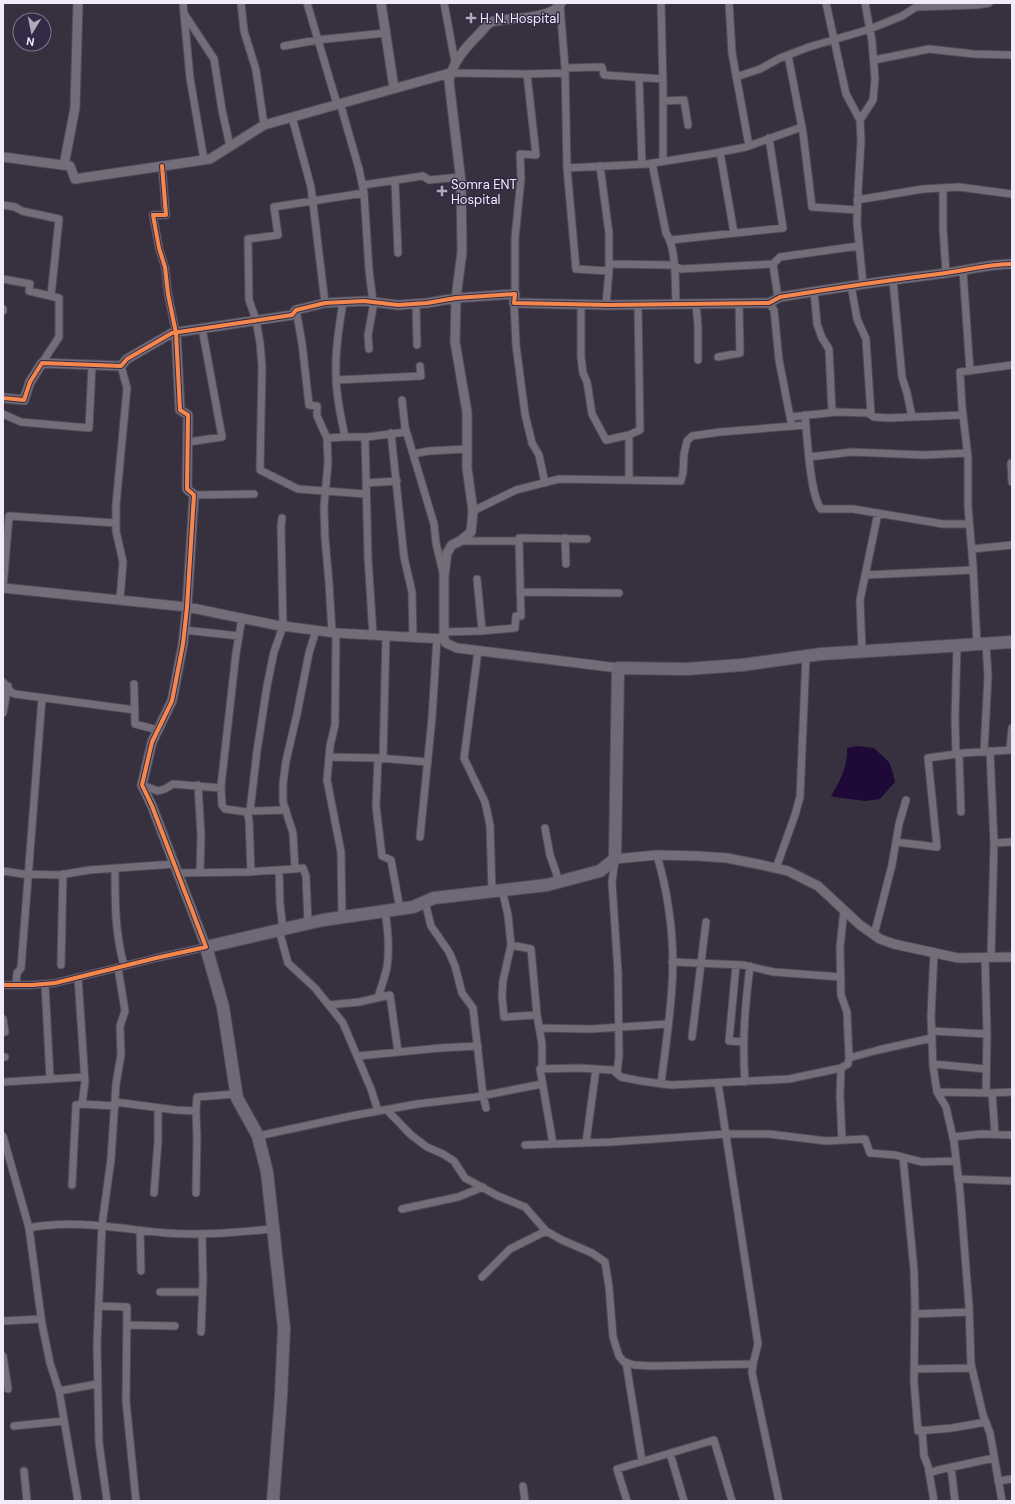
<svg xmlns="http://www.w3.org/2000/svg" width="1015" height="1504" viewBox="0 0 1015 1504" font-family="'DM Sans',sans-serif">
	<rect width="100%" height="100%" fill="#36303f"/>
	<!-- water -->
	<path fill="#1f0936" d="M858,746L874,748L889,762L892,770L895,782L880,799L865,801L834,797L831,796C840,781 848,766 847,748Z"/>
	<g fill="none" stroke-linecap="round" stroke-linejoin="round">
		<!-- minor casing -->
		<g stroke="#514c59" stroke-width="9">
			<path id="minor" d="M183,3L190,78L204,160
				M241,3L244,31L256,70L264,125
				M307,3L337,104
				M444,3L455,62
				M661,3L663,86V161
				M729,3L732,53L749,146
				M826,3L846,94L860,120
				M560,5L565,68L567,168L647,164L710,154L746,147L802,127
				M185,15L214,59L222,110L230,146
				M284,46L317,40L385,33
				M788,55L803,133L812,207L857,210
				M874,60L929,49L974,54L1012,55
				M565,68L602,67L604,75L663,79
				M450,73L527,74L565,73
				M736,77L760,69L780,58L809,47L870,29L902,16L916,7L977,5L989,3
				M639,78L642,164
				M663,101L684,100L688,125
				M340,103L359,169L364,193L369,270L373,302
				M292,117L311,187L325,303
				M720,152L734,233
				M652,163L666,233C677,250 675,284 676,304
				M162,166L166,215H153L159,248L165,267L168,294L176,333
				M600,166L609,233V271L606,305
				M567,168L576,269L609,271
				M395,181L398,253
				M363,185L423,176L429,180L460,177
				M943,188V228L946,273
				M364,193L274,207L278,235L248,239L249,300L256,320L260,343L262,366L260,470L298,489L366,494
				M857,200L923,189L959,187L1012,194
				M3,205L15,207L22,211L59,219L51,296
				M671,240L783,228L769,138
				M609,264L672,265L681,269L773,264L778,298
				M773,264L780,257L859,246
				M963,271L970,371
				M3,279L30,284L29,291L59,298V337L42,363
				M893,280L902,377L907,393L912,417
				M863,284L857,223L858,191L861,141L860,120L873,100L875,79L872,41L865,3
				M851,285L857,319L866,339L871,415
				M814,291L817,324L822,338L829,349L832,412
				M515,294V238L521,179L520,154L536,155L527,74
				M343,302C339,327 335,351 336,376C336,396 341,417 345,437
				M416,303L417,345
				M514,303L516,345L525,414L532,443L539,455L545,483
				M769,303L774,310L779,360L791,422
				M696,304L698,326V360
				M581,305V357L583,373L587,382L592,414L606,440L629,435
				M296,310L302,343L309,405L317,406V416L327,438L328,462L324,507L325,538L329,583L332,632
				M3,311V309
				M369,349L368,335L374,302
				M718,357L740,353L739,303
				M336,380L421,376L420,366
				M402,400L405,427L434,524L436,543L443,573
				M3,414L21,422L89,428L92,365
				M805,415C807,435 810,496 821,509H853L943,524H969
				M790,417L837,412L868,413L874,417L888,418L963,415
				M391,433L404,557L412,592L413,637
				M365,437L368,558L373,635
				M327,438L345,437H367L406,432
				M188,442L222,437L202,328
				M413,454L429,451L467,449
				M809,457L852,452L924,455L967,453
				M1011,463L1012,482
				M629,480V435L640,430L638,305
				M366,483L397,481
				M194,495L254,494
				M473,511L516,490L559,479L681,481L683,473L684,454L687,441L692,436L720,432L806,425
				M565,538L566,564
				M519,541V538L587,539
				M972,549L1012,545
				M865,575L973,570
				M477,579L482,630
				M3,588L9,516L116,523
				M520,592L619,593
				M120,599L123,562L116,531V505L127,388L121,366
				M242,618L236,653L221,786L222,805L225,809L247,812L249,820L251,872
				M184,630L239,636
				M444,632L480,631L515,628L516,616H521L519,541H460
				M336,633L335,725L330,746L327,780L341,852L342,917
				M977,645L973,565L968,507V457L962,407L960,372L1012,365
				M478,651L464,758L485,802L490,825L492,891
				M862,651L860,600L878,513
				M3,682L11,692L15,694L135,710
				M134,684L135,724L158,730
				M3,713L8,686
				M1010,750L1012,728
				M990,751L994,843L991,957
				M984,752L988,676L986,644
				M956,754L955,718L957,646
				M959,754L961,812
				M329,757L378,758
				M383,759L386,636
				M142,785L158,791L165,789L173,784L221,788
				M198,785L201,835L200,872
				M250,811L286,810
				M247,812L250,811L257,751L267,686L274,652L283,626L281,526L282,518
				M545,828L550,855L559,881
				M420,837L432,718L437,638
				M896,842L937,847L928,758L964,753L1012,750
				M994,843L1012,842
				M657,855C669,897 675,942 672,986C670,1019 665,1051 661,1084
				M615,859L612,882L618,973L619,1056L617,1073
				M776,868L795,815L800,797L806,656
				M115,869C115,904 115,932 124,966
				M279,870L280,904L283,929
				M3,871L23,874L60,875L89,870L175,864
				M178,873L246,872L295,869
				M502,890L508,915L511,945L503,981L502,996L504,1017L537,1015
				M425,902L431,926L449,952L455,966L462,993L473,1008L483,1095L486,1108
				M400,909L391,860L382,856L376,806L378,758L428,762
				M308,923L306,876L303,868L295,869L293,833L283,802V784L286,761L297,714L309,653L316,630
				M279,930L288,963L315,988L343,1023L371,1089L378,1111
				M874,935L892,865L899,824L906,800
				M511,945L531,949L537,1015L542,1044V1069
				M934,952L931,1016L933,1066L937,1092L946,1107L954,1142L960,1192L969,1306L971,1364L983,1415L990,1433L1002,1501
				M672,962L743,965L774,972L841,977
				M61,965L63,874
				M736,965L729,1041L744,1042
				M78,977L85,1082L82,1104L115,1106
				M45,984L50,1078
				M3,985H32L55,983L156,958L206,947
				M16,985L17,973L21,968L42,698
				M378,997C381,988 385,977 387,967C390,948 388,930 385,911
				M329,1005L359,1002L390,995L398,1052
				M3,1019L5,1032
				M539,1028L591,1029L668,1024
				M932,1031L987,1034
				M692,1037L706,922
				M358,1056L440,1048L478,1046
				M3,1057H5
				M849,1058L878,1050L932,1038
				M933,1064L986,1069
				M3,1082L84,1077
				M745,1082C742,1041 745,1006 750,966
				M718,1083L758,1344L753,1364L752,1373L779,1501
				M937,1092L986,1093L987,1034L985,957
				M989,1093L1012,1092
				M992,1093L995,1134
				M115,1102L176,1110L196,1111L197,1138L196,1193
				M387,1110L411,1135L427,1147L443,1154L454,1161L465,1178L498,1196L525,1207L546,1231L562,1240L592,1253L605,1262L609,1287L613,1337L619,1356L624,1362L634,1365L653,1366L753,1364
				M196,1111L197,1097L236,1094
				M3,1136L29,1228L42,1324L50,1363L59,1391L78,1501
				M258,1136L351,1116L417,1104L476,1097L542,1084
				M953,1137L981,1134L1012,1135
				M842,1140L840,1096L841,1068L848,1064L849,1058L847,1012L841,995L840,947L844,910
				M586,1143L596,1069
				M553,1144L540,1069L578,1068L613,1070L621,1077L641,1081L671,1085L789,1079L841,1068
				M525,1145L611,1142L726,1134H769L826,1141L865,1139L870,1153L895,1155L922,1162L956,1161
				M903,1157L914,1270L915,1304L914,1382L918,1431L952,1428L986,1422
				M958,1179L1012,1181
				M72,1185L76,1105L82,1104
				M154,1193L158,1141V1108
				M402,1209L458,1197L483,1187
				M29,1228C75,1219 120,1229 166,1233C202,1236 237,1232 273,1229
				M140,1230L141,1271
				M482,1277L510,1249L546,1231
				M160,1292H202
				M99,1306L127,1307L126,1401L136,1501
				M915,1314L969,1312
				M3,1321L41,1319
				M127,1325L175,1326
				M201,1332L203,1280L202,1235
				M3,1356L8,1389
				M626,1362L642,1461
				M914,1369L972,1368
				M59,1391L97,1384
				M14,1426L64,1421
				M922,1430L924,1456L928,1466L934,1501
				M670,1453L684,1501
				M951,1467L955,1501
				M24,1471L27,1501
				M930,1473L938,1470L994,1458
				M998,1481L1012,1479
				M523,1486L525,1501
				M107,1501L99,1443L97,1344L102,1225L111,1159L116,1084L121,1055L120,1026L125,1011L118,968
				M627,1501L617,1469L714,1440L732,1501"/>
		</g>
		<!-- tertiary casing -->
		<g stroke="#514c59" stroke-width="11">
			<path id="tertiary" d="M381,3L394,88
				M561,3C554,18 516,18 501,20C498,21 494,21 491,22C487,24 483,30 480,33C466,47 453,61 449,81L461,182L462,252L456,298L455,342L467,412V468L473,511L471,532L460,541L452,545L447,553L444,576V639L446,643L457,648L618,668
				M3,157L70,166L75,179L210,159L264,125L450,73
				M64,165L75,108L78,3
				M176,333L180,410L188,415L187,489L194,495L187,607L183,644L172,701L152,742L142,785L152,806L206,947
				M3,398L24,400L30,382L42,363L121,366L127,359L172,333L292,315L296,310L325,303L364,301L398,305L427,303L456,298L515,294L514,303L609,305L769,303L780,297C835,288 890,280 946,273C968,270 990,264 1012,264
				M3,588L187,607L275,625L336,633L444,639
				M615,859L657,855L698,856L727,858L762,865L788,871L818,886L860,925L880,939L894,944L958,958L1012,957"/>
		</g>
		<!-- trunk casing -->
		<g stroke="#514c59" stroke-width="14">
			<path id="trunk" d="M273,1501L281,1396L284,1328L267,1172L258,1136L237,1098L223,1007L206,947L323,920L413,907L434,898L547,885L600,871L615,859L618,668L686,669L742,665L821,654L1012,642"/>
		</g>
		<!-- minor -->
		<use href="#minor" stroke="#726d79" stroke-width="7"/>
		<!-- tertiary -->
		<use href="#tertiary" stroke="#726d79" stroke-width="9"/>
		<!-- trunk -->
		<use href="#trunk" stroke="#6e6878" stroke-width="12"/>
		<!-- cycleway casing -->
		<g stroke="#352a45" stroke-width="6">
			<path id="cycleway" d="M3,398L24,400L30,382L42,363L121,366L127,359L172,333L292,315L296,310L325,303L364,301L398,305L427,303L456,298L515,294L514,303L609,305L769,303L780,297C835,288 890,280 946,273C968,270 990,264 1012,264
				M3,985H32L55,983L156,958L206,947L152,806L142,785L152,742L172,701L183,644L187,607L194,495L187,489L188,415L180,410L176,333L168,294L165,267L159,248L153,215H166L162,166"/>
		</g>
		<!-- cycleway -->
		<use href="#cycleway" stroke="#f5874c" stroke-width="4"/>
	</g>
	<!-- markers -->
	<g fill="#afa9b9" stroke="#352a45" stroke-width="1.5">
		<path d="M469 12h4v4h4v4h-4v4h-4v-4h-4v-4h4z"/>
		<path d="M440 185h4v4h4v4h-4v4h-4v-4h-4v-4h4z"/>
	</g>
	<g text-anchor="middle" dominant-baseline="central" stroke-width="3" stroke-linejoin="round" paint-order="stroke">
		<!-- poi labels -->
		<g font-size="13" fill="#f0eafb" stroke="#352a45" text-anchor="start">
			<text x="480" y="18">H. N. Hospital</text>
			<text x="451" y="184">Somra ENT<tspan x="451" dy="15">Hospital</tspan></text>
		</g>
	</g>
	<!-- border -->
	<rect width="1015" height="1504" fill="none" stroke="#f0eafb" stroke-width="8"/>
	<!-- north arrow -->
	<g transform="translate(32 32) rotate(190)"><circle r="19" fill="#352a45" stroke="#80778e"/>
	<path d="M0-3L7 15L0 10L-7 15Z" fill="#afa9b9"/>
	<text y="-6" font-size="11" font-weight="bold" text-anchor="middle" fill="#f0eafb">N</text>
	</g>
</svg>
